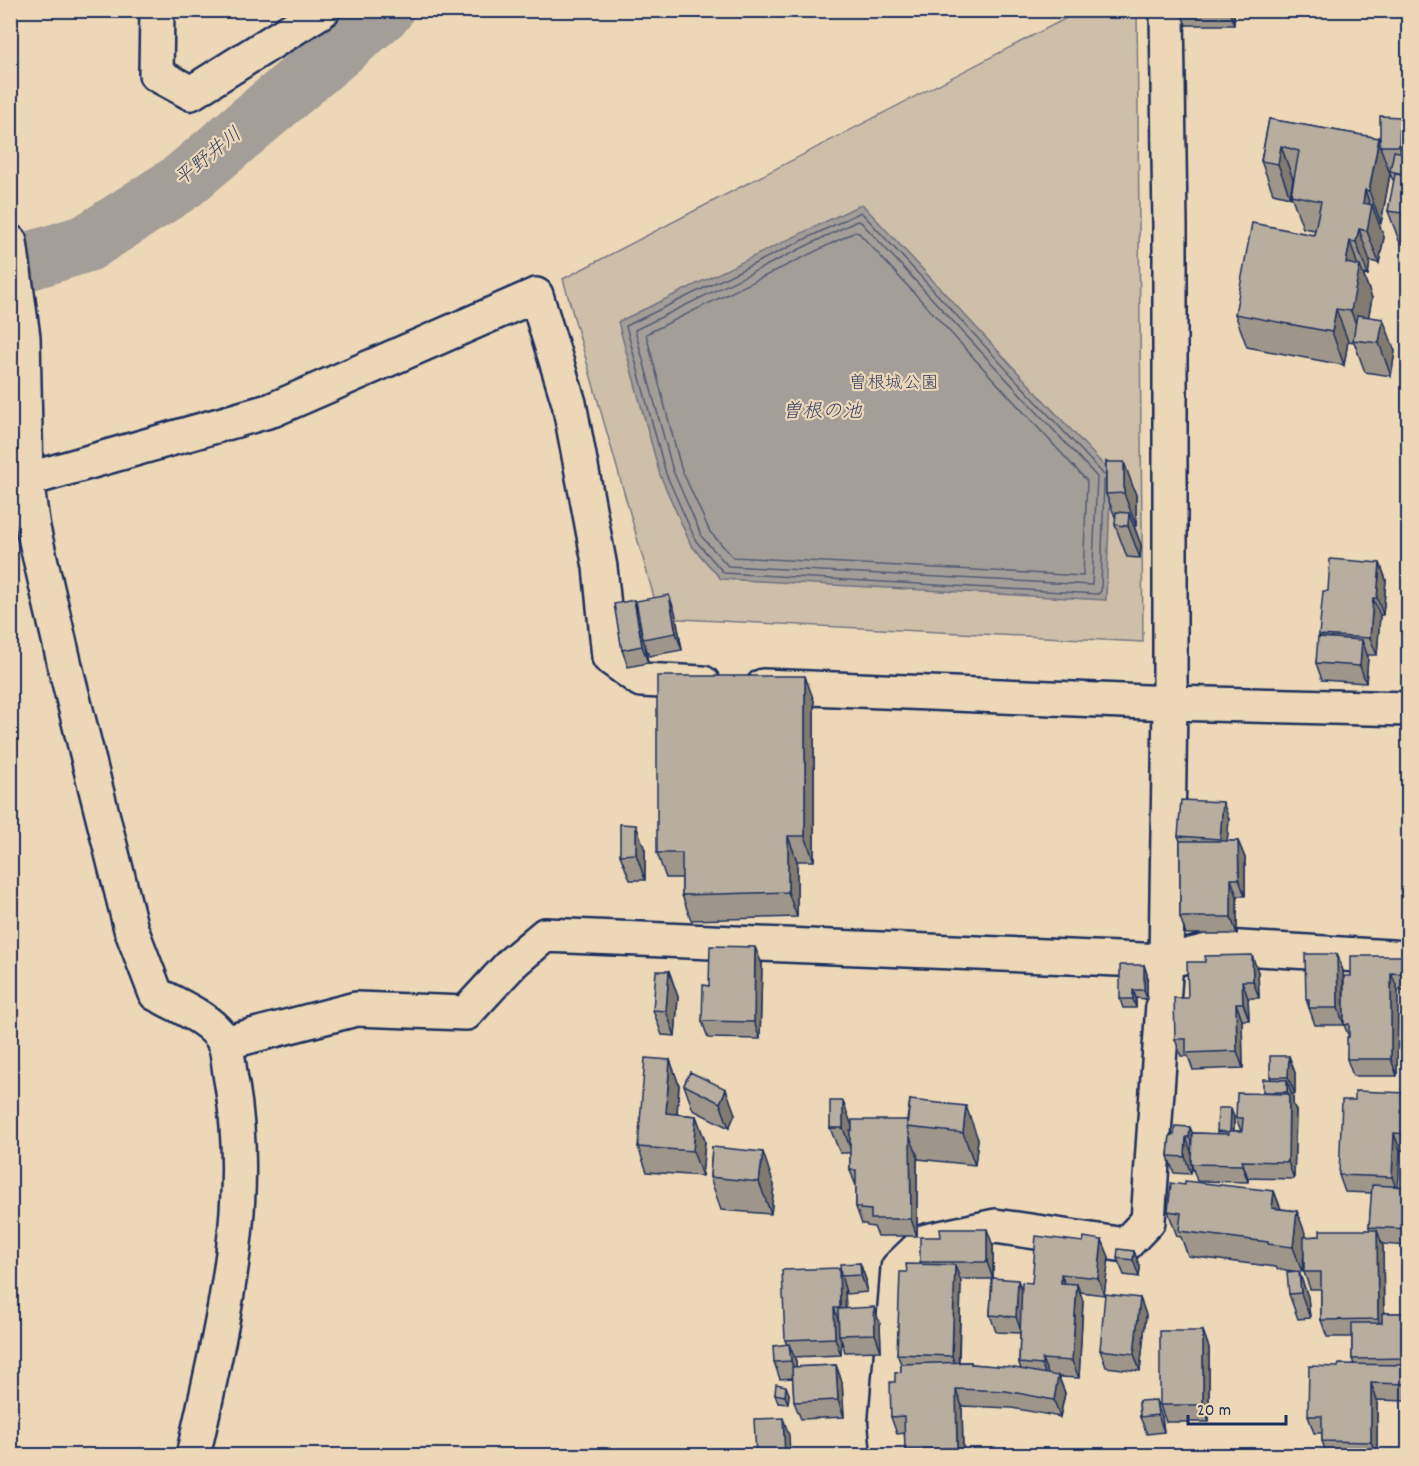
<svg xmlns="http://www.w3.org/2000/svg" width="1419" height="1466" viewBox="0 0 1419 1466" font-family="Dekko,'Klee One',sans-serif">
	<rect width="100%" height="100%" fill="#ecd8b6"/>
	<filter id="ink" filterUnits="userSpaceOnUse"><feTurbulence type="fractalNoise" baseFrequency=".0167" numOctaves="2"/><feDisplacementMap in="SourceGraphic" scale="12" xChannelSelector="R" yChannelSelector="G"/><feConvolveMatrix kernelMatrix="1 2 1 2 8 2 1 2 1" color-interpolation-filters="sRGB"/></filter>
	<g filter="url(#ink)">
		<!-- green -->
		<path fill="#cebfa9" stroke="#747784" stroke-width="1.5" d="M1080,11H1137L1143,642L660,618L563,279Z"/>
		<!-- water -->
		<path fill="#a49e98" stroke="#6d7281" stroke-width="1.5" d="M862,204L1111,473L1106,600L721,579L691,545L660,475L618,322Z"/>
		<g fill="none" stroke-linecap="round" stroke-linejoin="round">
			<!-- shore -->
			<path stroke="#525b75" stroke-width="1.5" d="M857,221L861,222L1097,477L1092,585L728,566L702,537L673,471L635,330Z
				M855,232L859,233L1087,481L1083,576L733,557L710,532L681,468L646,334Z
				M1104,475L861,212L626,326L666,474L696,541L724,573L1098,594L1101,591L1104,480"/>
			<!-- river -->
			<path stroke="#a49e98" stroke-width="58" d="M10,267L87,243L182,182L385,10"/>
			<!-- minor casing -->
			<g stroke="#1b2f5e" stroke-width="38">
				<path id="minor" d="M157,10L156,74L191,93L323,10
					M10,242L23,337L26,480L33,528L66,670L131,929L156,994C177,1005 216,1021 225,1044C229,1057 229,1072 232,1085C253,1209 220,1334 193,1456
					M10,482L26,480L272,410L536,295L569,403L600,567L609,657L641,680L703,683
					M763,686L1170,703L1408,709
					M224,1043L356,1009L466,1013L513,962L545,935L1166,961L1224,947L1408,958
					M889,1456L886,1422L898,1268L926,1241L995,1226L1125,1245L1148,1221L1166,961L1170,703V226L1167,10"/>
			</g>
			<!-- minor -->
			<use href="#minor" stroke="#ecd8b6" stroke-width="33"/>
		</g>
		<!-- wall -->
		<path fill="#9e968a" stroke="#1b2f5e" stroke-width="1.5" fill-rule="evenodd" d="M1180,10H1234V25H1186Z
			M1400,117L1408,140V245L1400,243L1388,211L1394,182L1390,174L1381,223H1378L1384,237L1379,263L1370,261L1368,275L1363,274L1372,298L1368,317L1395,351L1391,376L1365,372L1354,342L1348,341L1344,365L1247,347L1235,314L1314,235L1315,230L1303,228L1291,195L1294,179H1293L1290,197L1273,193L1261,161L1269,119L1379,138L1380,141Z
			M1106,462L1136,495V526H1134L1141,545L1140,558L1127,557L1115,525L1116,519L1106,494Z
			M1380,563L1386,580L1383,615H1380L1377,655H1367L1368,657L1366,683L1322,680L1316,663L1320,637L1319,635L1328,591Z
			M638,611L675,612L682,650L649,656L645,645L648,663L628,667L622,650Z
			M814,701V861H797V917L691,920L682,895V878H666L657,853Z
			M1229,819L1227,841H1238L1245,858V896H1237V934H1186L1180,917V841L1178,836Z
			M645,850V880H630L620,855Z
			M1337,954L1343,971L1344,1025H1315L1306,999Z
			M1408,956V990H1398L1397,1076H1353L1347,1059L1349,1037L1344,1025L1351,976Z
			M762,964L760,1039L708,1038L702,1021L709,986Z
			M1144,965L1147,974V999L1136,998V1008H1123L1120,999Z
			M669,971L678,997L675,1036L662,1035L653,1010Z
			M1258,972L1259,998H1248L1249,1020H1242L1243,1068L1193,1070L1188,1056H1181L1175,1039L1188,998Z
			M1289,1056L1295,1073V1094H1292L1293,1097V1104L1296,1111L1294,1179L1248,1178V1182L1197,1181L1192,1166L1191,1174L1174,1173L1168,1156L1170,1135L1193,1133L1218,1134L1217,1131L1234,1117V1131H1241L1236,1118L1264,1094L1263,1092L1271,1080L1270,1077Z
			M670,1060L679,1085L677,1114L696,1116L705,1141L702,1176L647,1172L638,1147Z
			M690,1072L735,1114L729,1128L693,1110L684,1085Z
			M1408,1093V1151L1400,1150L1398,1186L1408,1187V1246L1382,1244L1383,1247L1384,1313H1408V1401L1377,1400V1455H1327L1322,1441V1433H1314L1308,1416L1338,1367L1354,1364L1352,1359V1337H1327L1321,1320V1289H1310L1304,1272V1255L1302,1272L1277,1269L1276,1267L1188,1256L1181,1237L1177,1236L1168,1211L1274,1191L1281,1209L1297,1211L1306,1237L1320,1236L1370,1230L1369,1227L1372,1193L1345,1192L1339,1175L1355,1100Z
			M910,1100L978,1139L975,1165L918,1159L917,1154V1236H878L874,1227L867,1226L866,1224H862L856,1207V1186L850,1170V1153H840L830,1128L852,1126V1130L907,1120Z
			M712,1147L774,1185L771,1214L721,1210L710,1177Z
			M1102,1240L1109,1257L1104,1295L1080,1292L1083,1301L1079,1378L1059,1377L1065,1393L1060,1417L1012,1408L962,1406L963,1455H907L905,1450V1433L897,1434L891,1417L895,1382L901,1372V1364L897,1354L907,1272L921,1264L920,1262L993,1246V1278L1022,1290L1083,1242ZM960,1279H992L990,1315L996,1332L1020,1333L1019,1363L1021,1369L972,1364L971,1362H959L961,1282Z
			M1134,1251L1140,1268L1139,1277L1124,1275L1117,1258Z
			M860,1263L866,1280L867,1292L847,1294L845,1289L846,1308L880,1324L881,1351L845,1352L841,1339V1355L794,1357L796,1361V1367L836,1365L842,1382L844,1417L801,1419L794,1402L793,1378L780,1379L774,1362L787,1345L785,1340L841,1273Z
			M1299,1272L1308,1297L1310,1318L1298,1319L1289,1294Z
			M1140,1298L1146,1315L1140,1371L1106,1367L1100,1350Z
			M1203,1331L1209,1348V1422H1166L1160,1405Z
			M775,1394H789L788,1404L778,1403Z
			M1139,1401L1162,1417L1164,1432L1147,1434L1140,1417Z"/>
		<!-- shaded-wall -->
		<path fill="#817a70" stroke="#1b2f5e" stroke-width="1.5" d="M1229,10H1234V25Z
			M1400,117L1408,140V172L1399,146Z
			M1379,138L1382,146H1380L1390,174L1381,223L1369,191Z
			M1281,146L1293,179L1290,197L1278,164Z
			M1365,190L1371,207L1372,205L1384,237L1379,263L1367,231L1363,203Z
			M1359,229L1370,261L1368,275L1356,242Z
			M1350,241L1359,269L1360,266L1372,298L1364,341H1362L1351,311L1346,263Z
			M1336,309L1348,341L1344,365L1332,332Z
			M1383,319L1395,351L1391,376L1379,343Z
			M1124,462L1136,495V526L1124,493Z
			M1129,513L1141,545L1140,558L1128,526Z
			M1380,563L1386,580L1383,615L1377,598Z
			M669,595L675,612L682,650L676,633Z
			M1373,598L1380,615L1377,655L1370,638Z
			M634,600L640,617L643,639L645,645L648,663L642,646Z
			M1362,640L1368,657L1366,683L1360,666Z
			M805,676L814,701V861L805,836Z
			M1223,802L1229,819L1226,856L1220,839Z
			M636,825L645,850V880L636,854Z
			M788,836L797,861V917L788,892Z
			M1238,841L1245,858V896L1239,879Z
			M1231,879L1237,896V934L1231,917Z
			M755,947L762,964L760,1039L754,1022Z
			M1337,954L1343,971L1344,1025L1338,1008Z
			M1252,955L1258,972L1259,998L1253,981Z
			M1144,965L1147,974V999L1144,990Z
			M669,971L678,997L675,1036L666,1011Z
			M1391,973L1398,990L1397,1076L1391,1059Z
			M1242,981L1248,998L1249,1020L1243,1003Z
			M1133,990L1136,998V1008L1133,999Z
			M1236,1003L1242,1020L1243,1068L1237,1051Z
			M1289,1056L1295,1073V1094L1288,1077Z
			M670,1060L679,1085L675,1138L666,1113Z
			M1287,1080L1293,1097V1104L1296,1111L1294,1179L1288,1162L1289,1099L1287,1092Z
			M726,1089L735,1114L729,1128L720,1103Z
			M843,1101L852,1126V1153L843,1128Z
			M966,1106L978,1139L975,1165L963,1133Z
			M1231,1108L1234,1117L1233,1141L1230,1132Z
			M696,1116L705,1141L702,1176L693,1151Z
			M1190,1127L1197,1144L1196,1154L1189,1137Z
			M1394,1133L1400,1150L1398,1194L1392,1177Z
			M910,1137L917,1154V1236L911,1219Z
			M1186,1137L1192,1154L1191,1164L1192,1166L1191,1174L1185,1157Z
			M763,1152L774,1185L771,1214L759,1182Z
			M1242,1161L1248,1178V1182L1242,1165Z
			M1274,1191L1283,1216L1272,1208Z
			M1297,1211L1306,1236L1302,1272L1293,1247Z
			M987,1229L993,1246V1279L987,1262Z
			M1377,1230L1383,1247L1384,1336L1378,1319Z
			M1102,1240L1109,1257L1104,1295L1098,1278Z
			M1134,1251L1140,1268L1139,1277L1133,1260Z
			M860,1263L866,1280L867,1292L861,1275Z
			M955,1265L961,1282L958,1373L952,1356Z
			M839,1268L845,1289L846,1325L840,1308Z
			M1299,1272L1308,1297L1310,1318L1301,1293Z
			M1061,1274L1068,1291L1061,1283Z
			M1018,1280L1024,1297L1022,1334L1016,1317Z
			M1077,1284L1083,1301L1079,1378L1072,1361Z
			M1140,1298L1146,1315L1140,1371L1134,1354Z
			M874,1307L880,1324L881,1351L875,1334Z
			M834,1308L840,1325L839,1335L841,1339V1355L835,1338Z
			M1203,1331L1209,1348V1422L1203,1405Z
			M789,1344L796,1361L797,1378L791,1361Z
			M1042,1359L1049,1376L1048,1382L1042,1365Z
			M836,1365L842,1382L844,1417L838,1400Z
			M1058,1376L1065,1393L1060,1417L1054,1400Z
			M1371,1383L1377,1400V1455H1376L1371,1442Z
			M786,1386L789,1394L788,1404L785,1396Z
			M956,1389L962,1406L963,1455H960L957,1448Z
			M1156,1400L1162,1417L1164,1432L1158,1415Z
			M783,1418L789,1435L790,1455H785Z"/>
		<!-- building -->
		<path fill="#b8aea0" stroke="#1b2f5e" stroke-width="1.5" d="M1380,116L1400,117L1399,146H1380Z
			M1269,119L1379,138L1369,191L1365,190L1363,203L1372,205L1367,231L1359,229L1356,242L1350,241L1346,263L1360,266L1351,311L1336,309L1332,332L1235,314L1252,223L1314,235L1321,201L1291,195L1299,151L1281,146L1278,164L1261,161Z
			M1394,151L1408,154V175L1390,171Z
			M1395,174L1408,176V214L1388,211Z
			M1357,315L1383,319L1379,343L1353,340Z
			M1106,462H1124V493L1106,494Z
			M1116,512L1129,513L1128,526L1115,525Z
			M1330,559L1380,563L1377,598H1373L1370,638L1319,635L1323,591H1328Z
			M669,595L676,633L643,639L636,601Z
			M634,600L642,646L622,650L614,604Z
			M1318,637L1362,640L1360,666L1316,663Z
			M657,676H805V836H788V892L682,895V853H657Z
			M1181,800L1223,802L1220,839L1178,836Z
			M620,824L636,825V854L620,855Z
			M1180,841H1238L1239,879H1231V917H1180Z
			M710,946L755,947L754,1022L702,1021L703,985L709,986Z
			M1305,954H1337L1338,1008H1309V999H1306Z
			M1252,955L1253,981H1242L1243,1003H1236L1237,1051L1186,1053V1039H1175L1174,998H1188L1187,962H1205V956Z
			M1351,956H1408V974L1391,973V1059H1347V1037H1349V1024L1344,1025V976H1351Z
			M1120,965H1144V990H1133V999H1120Z
			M656,971H669L666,1011L653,1010Z
			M1270,1056H1289L1288,1077H1270Z
			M645,1058L670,1060L666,1113L696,1116L693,1151L638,1147Z
			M690,1072L726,1089L720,1103L684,1085Z
			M1263,1079L1287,1080V1092H1263Z
			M1355,1091L1408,1093L1407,1134L1394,1133L1392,1177L1339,1175L1342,1100H1355Z
			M1237,1093L1289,1094L1288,1162L1242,1161V1165L1191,1164L1192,1133L1229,1134V1131H1242L1243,1118H1236Z
			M910,1100L966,1106L963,1133L907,1127Z
			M830,1101H843V1128H830Z
			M1218,1108H1231L1230,1131L1229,1132L1217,1131Z
			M852,1120H907V1127L910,1137L911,1219H871V1210L860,1209V1207H856V1170H850V1130H852Z
			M1175,1126L1190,1127L1189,1137H1186L1185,1157L1168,1156L1170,1135H1174Z
			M712,1147L763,1152L759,1182L710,1177Z
			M1185,1181L1274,1191L1272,1208L1297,1211L1293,1247L1268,1244V1242L1179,1231L1181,1213L1168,1211L1171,1183L1185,1185Z
			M1372,1185L1408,1187V1229L1369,1227Z
			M940,1229H987V1262H920V1237H941Z
			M1320,1230H1377L1378,1319L1321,1320V1272H1304V1237L1320,1236Z
			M1036,1236L1083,1242L1084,1237L1102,1240L1098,1278L1061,1274V1283L1077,1284L1072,1361L1042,1359V1365L1019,1363L1022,1282L1032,1283Z
			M1118,1249L1134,1251L1133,1260L1117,1258Z
			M860,1263L861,1275L841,1276L840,1264Z
			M906,1264L955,1265L952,1356L897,1354L900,1272H907Z
			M839,1268L840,1308H834L835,1338L785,1340L782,1270Z
			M1299,1272L1301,1293L1289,1294L1287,1273Z
			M992,1278L1018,1280L1016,1317L990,1315Z
			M1105,1294L1140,1298L1134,1354L1100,1350Z
			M874,1307L875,1334L839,1335L838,1309Z
			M1382,1313H1408V1358L1352,1359V1323H1382Z
			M1160,1331H1203V1405H1160Z
			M789,1344L791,1361L774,1362L773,1346Z
			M971,1362V1364L1009,1367L1058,1376L1054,1400L1006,1391L956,1389L957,1448L905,1450L904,1416L891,1417L890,1382H895V1373L901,1372V1364Z
			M1339,1364L1408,1365V1384L1371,1383V1442L1322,1441V1416H1308L1309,1366L1338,1367Z
			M836,1365L838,1400L794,1402L792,1367Z
			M776,1384L786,1386L785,1396L775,1394Z
			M1156,1400L1158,1415L1140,1417L1139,1401Z
			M783,1418L785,1455H756L754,1419Z"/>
	</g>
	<g text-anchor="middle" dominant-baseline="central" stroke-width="4.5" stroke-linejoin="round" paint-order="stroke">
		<!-- park labels -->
		<g font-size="18" fill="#364569" stroke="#ecd8b6">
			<text x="894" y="384">曽根城公園</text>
		</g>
		<!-- water labels -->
		<g font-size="20" font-style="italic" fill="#36456a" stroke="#ecd8b6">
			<text transform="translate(209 158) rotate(-39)">平野井川</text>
			<text x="822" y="413">曽根の池</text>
		</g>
	</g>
	<!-- margin -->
	<rect width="1419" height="1466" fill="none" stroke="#ecd8b6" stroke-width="36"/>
	<rect x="18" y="18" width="1383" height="1430" fill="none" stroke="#1b2f5e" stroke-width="2" filter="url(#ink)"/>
	<!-- scale -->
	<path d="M1188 1415v9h98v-9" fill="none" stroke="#1b2f5e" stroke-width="3"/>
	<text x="1197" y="1415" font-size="18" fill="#1b2f5e" stroke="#ecd8b6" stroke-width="4.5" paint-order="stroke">20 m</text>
</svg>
